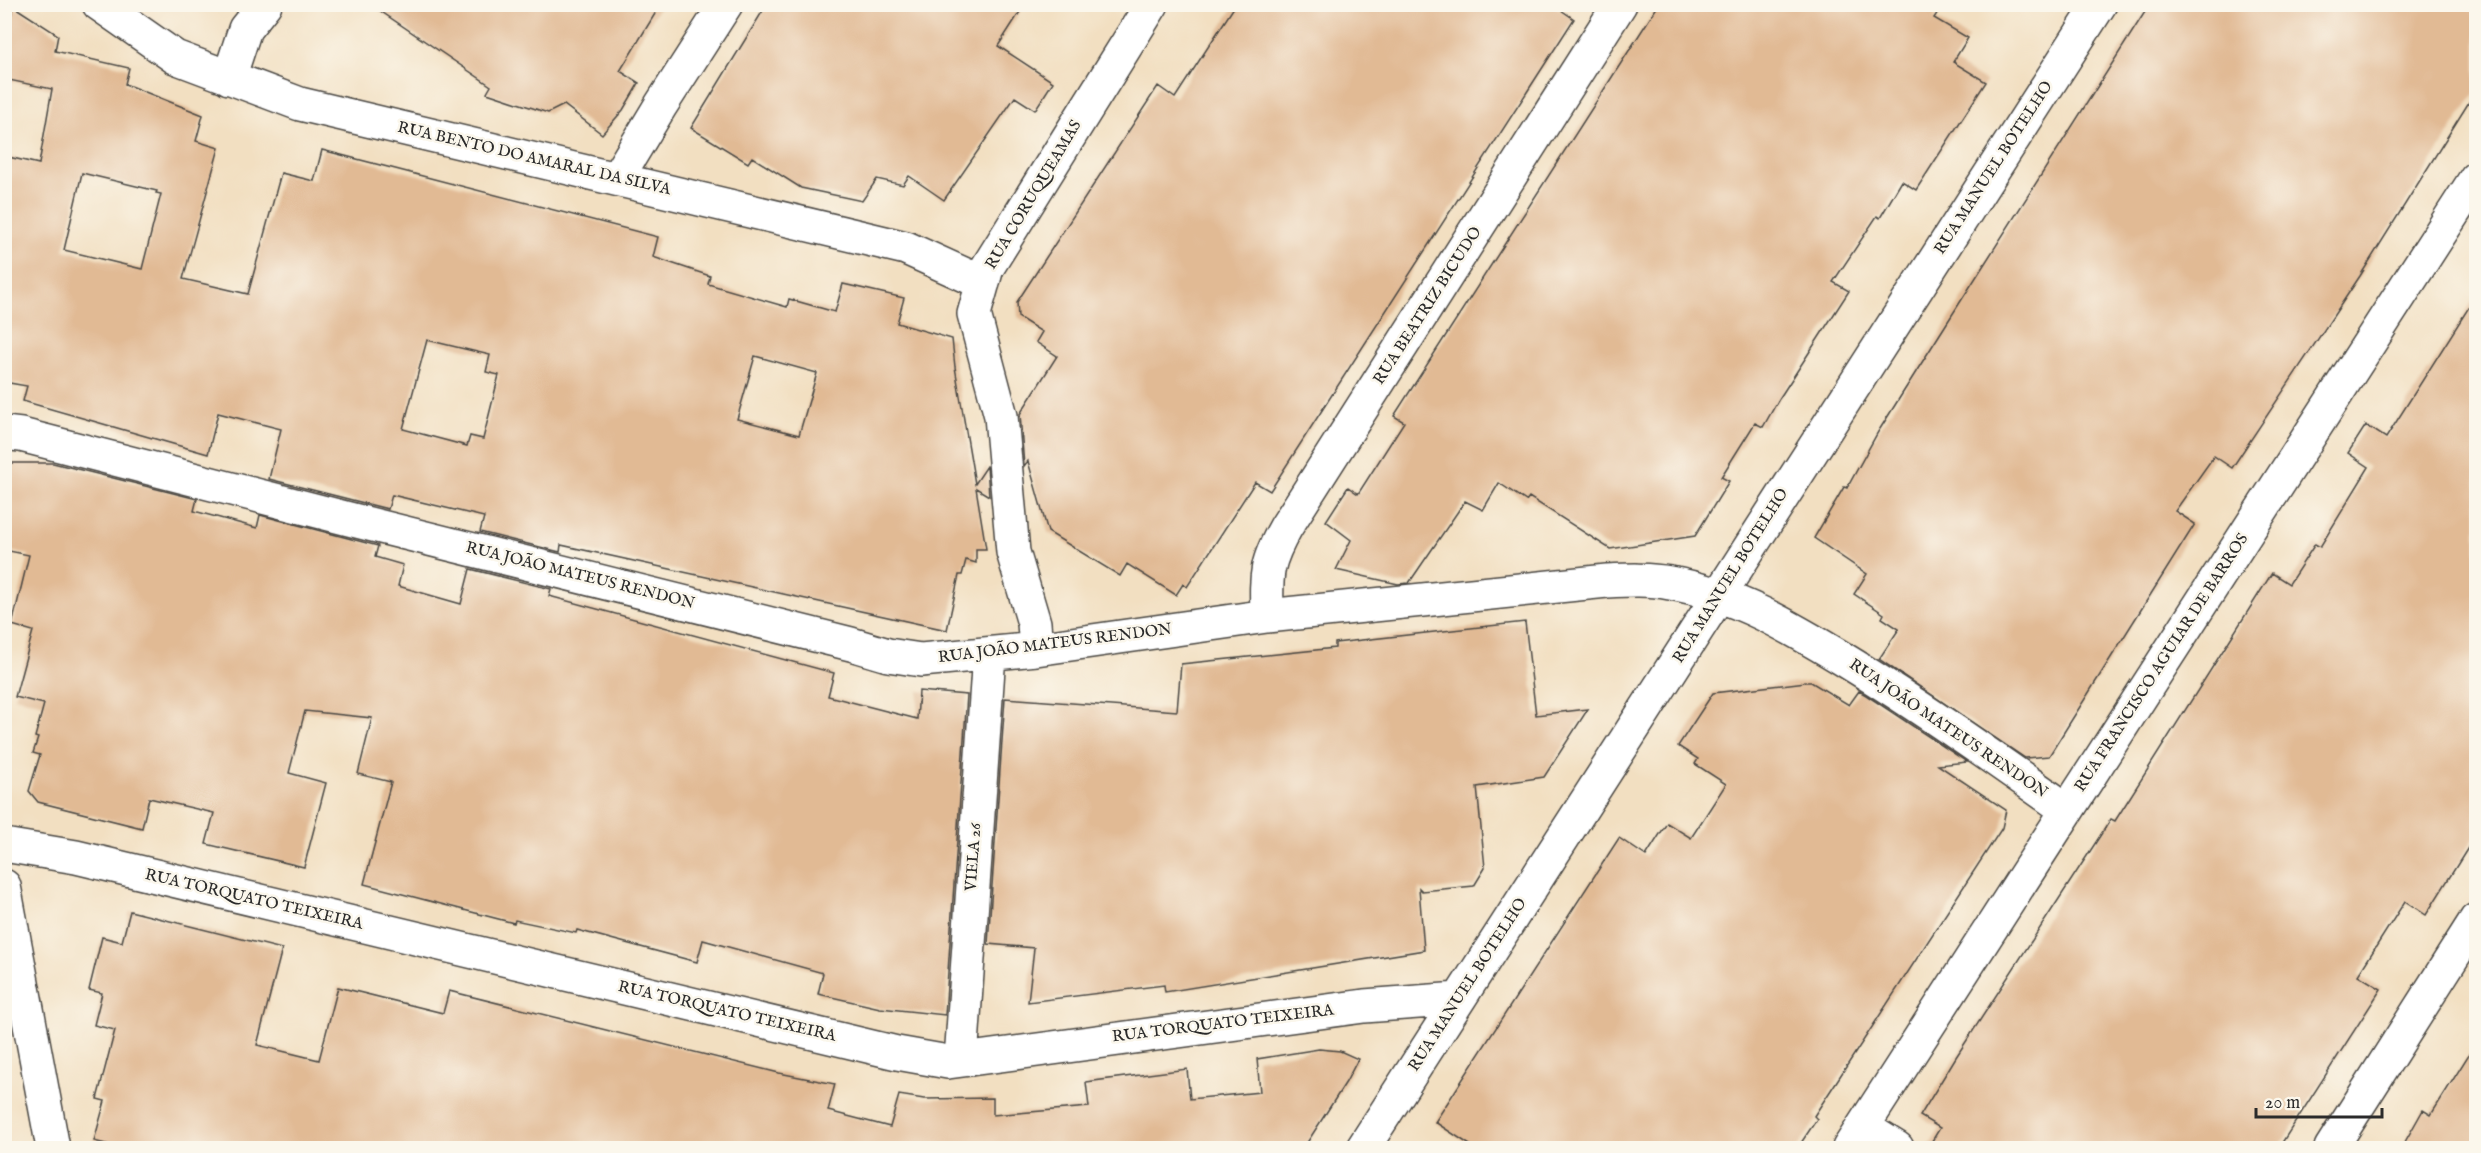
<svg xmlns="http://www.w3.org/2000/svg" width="2481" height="1153" viewBox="0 0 2481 1153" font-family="'IM FELL English',serif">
	<rect width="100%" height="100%" fill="#fbf7ec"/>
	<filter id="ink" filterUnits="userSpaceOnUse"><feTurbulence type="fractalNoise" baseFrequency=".0167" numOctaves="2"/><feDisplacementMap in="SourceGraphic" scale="12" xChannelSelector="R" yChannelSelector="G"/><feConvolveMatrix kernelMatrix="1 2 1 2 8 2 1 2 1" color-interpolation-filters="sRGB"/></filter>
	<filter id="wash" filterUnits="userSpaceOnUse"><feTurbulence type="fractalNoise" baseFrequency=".008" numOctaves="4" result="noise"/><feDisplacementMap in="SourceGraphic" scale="24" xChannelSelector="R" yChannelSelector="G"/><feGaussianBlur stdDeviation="1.35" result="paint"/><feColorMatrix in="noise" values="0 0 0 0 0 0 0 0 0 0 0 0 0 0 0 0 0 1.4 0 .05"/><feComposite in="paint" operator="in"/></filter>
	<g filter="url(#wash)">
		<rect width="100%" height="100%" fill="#f2dfc1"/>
		<g id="blocks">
			<!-- building -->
			<path fill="#e1ba94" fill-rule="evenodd" d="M370,4H661L620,71L639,83L623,110L602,134L564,105L548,113L487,93L491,86Z
				M767,4H1025L998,46L1053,82L1035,110L1015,97L944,200L909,176L903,185L877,179L862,201L801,188L752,157L748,163L691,128Z
				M1236,4H1552L1574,19L1270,491L1255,482L1187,587L1183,584L1176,595L1127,564L1120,576L1048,532L1028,461L1024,466L1020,414L1057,356L1036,342L1042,332L1018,317L1017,302L1158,86L1175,98Z
				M1659,4H1943L1934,18L1968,38L1953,62L1986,82L1916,190L1902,181L1880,218L1877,216L1833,282L1849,291L1779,399L1763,427L1755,423L1721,477L1729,481L1695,536L1610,549L1529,497L1526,501L1499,483L1483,510L1465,501L1409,583L1398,584L1336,570L1351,540L1326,521L1348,487L1358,494L1404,422L1394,416Z
				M2150,4H2476V91L2360,276L2232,468L2214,456L2175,511L2195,524L2049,756L2025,758L1879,659L1899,629L1882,618L1884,614L1854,594L1867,574L1814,538L1844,487L1847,488L1878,432L1945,326Z
				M13,6L58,35L55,51L129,68L125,84L203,115L196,141L219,148L183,279L248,294L281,173L314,181L322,150L658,237L653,257L710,276L708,284L787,307L789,299L835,312L843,284L904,298L897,323L952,339L955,367L975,484L987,466L989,496L976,488L986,549H976V563L966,560L962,575H959L947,630L561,545L560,552L480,532L484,517L392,495L388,509L269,479L281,429L218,413L208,454L23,401L27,386L4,382V156L39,164L52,89L4,79V19L10,21ZM82,173L157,191L156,193L161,194L142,269L64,250ZM427,340L490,355L486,372L499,375L483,439L470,436L467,446L403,429ZM755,356L817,373L799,435L737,419Z
				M2476,296V835L2426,915L2405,901L2358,975L2381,989L2278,1149H1927L1940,1128L1920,1116L1956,1057L2111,819L2115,821L2272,573L2289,584L2315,544L2320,547L2369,467L2348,453L2366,425L2386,438Z
				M4,463H53L197,499L194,511L257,528L260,515L378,546L375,557L403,565L398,586L461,604L470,569L551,589L549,596L834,673L828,696L917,719L919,691L967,695L945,1015L880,1008L818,994L823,973L703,940L697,962L577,930L576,933L515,920L514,923L364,884L391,782L358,774L372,718L305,711L289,773L326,783L304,867L206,844L214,813L149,798L142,828L38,802L29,791L40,755L33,753L38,738L35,737L44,704L15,697L33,631L12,625L29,555L4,550Z
				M1525,622L1536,715L1588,709L1544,777L1477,787L1485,868L1474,886L1422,891L1419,888L1424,950L1165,992L1164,985L1028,1002L1034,948L988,944L1005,698L1177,711L1181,664L1335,648V643Z
				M1806,682H1811L1849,705L1859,691L1866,695L1967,762L1938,765L2006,810L2002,828L1814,1116L1817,1119L1797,1149H1476L1435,1122L1619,838L1646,856L1667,823L1691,838L1726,784L1695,764L1698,759L1678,746L1713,693Z
				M130,911L282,949L257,1045L319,1060L338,987L443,1013L449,991L779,1073L835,1084L828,1111L890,1127L899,1095L924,1099L993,1098V1115L1089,1107L1086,1082L1187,1069L1190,1099L1260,1092L1257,1059L1319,1049L1340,1051L1358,1059L1346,1082L1303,1149H125L94,1141L105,1101L97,1099L115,1030L94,1025L102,993L89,990L102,937L122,942Z
				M2476,1043V1149H2401L2423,1110L2431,1115Z"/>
		</g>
	</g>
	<g filter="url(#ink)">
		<use href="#blocks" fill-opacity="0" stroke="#494642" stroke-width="1.5"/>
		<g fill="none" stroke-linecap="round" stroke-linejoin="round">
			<!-- minor casing -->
			<g stroke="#494642" stroke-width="36">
				<path id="minor" d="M99,4L175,57L300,104L906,248L983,283
					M229,78L245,29L265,4
					M617,178L661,105L726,4
					M4,433L21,435L349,519L851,644L888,655L921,660L1036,649L1267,616L1607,581C1628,580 1649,579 1670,583C1736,594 1792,628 1848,662C1923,708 1995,759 2067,810
					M1267,616C1266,574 1265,564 1286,527L1620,4
					M1036,649L1034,623L1013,552L1001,416L974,314L987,268L1152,4
					M4,845L76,857L897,1053L948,1062L1364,1006L1459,999
					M4,886L53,1148
					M961,1060L989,654
					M1863,1127L1897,1148
					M1363,1148L2100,4
					M1849,1148L2476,178
					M2331,1148L2476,920"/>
			</g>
			<!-- minor -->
			<use href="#minor" stroke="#fff" stroke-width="33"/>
		</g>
	</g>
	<g text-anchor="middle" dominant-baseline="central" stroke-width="5" stroke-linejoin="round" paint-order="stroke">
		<!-- street labels -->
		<g font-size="16" fill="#2b2b2b" stroke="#fbf7ec">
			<text transform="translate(534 159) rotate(13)">RUA BENTO DO AMARAL DA SILVA</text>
			<text transform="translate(1994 168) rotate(-57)">RUA MANUEL BOTELHO</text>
			<text transform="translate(1034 195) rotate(-59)">RUA CORUQUEAMAS</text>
			<text transform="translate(1428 306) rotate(-57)">RUA BEATRIZ BICUDO</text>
			<text transform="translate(580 576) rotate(14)">RUA JOÃO MATEUS RENDON</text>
			<text transform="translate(1731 576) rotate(-58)">RUA MANUEL BOTELHO</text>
			<text transform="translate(1055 644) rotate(-7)">RUA JOÃO MATEUS RENDON</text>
			<text transform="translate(2162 663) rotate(-57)">RUA FRANCISCO AGUIAR DE BARROS</text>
			<text transform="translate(1948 729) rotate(34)">RUA JOÃO MATEUS RENDON</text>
			<text transform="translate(974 857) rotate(-86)">VIELA 26</text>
			<text transform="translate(254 900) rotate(13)">RUA TORQUATO TEIXEIRA</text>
			<text transform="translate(1468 985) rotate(-57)">RUA MANUEL BOTELHO</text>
			<text transform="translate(727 1012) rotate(13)">RUA TORQUATO TEIXEIRA</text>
			<text transform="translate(1223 1024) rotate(-7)">RUA TORQUATO TEIXEIRA</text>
		</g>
	</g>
	<!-- margin -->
	<rect width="2481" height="1153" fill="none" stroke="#fbf7ec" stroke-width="24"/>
	<!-- scale -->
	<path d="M2256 1108v9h126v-9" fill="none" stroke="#2b2b2b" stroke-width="3"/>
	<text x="2265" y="1108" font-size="18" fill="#2b2b2b" stroke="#fbf7ec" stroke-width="4.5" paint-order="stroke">20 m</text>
</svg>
